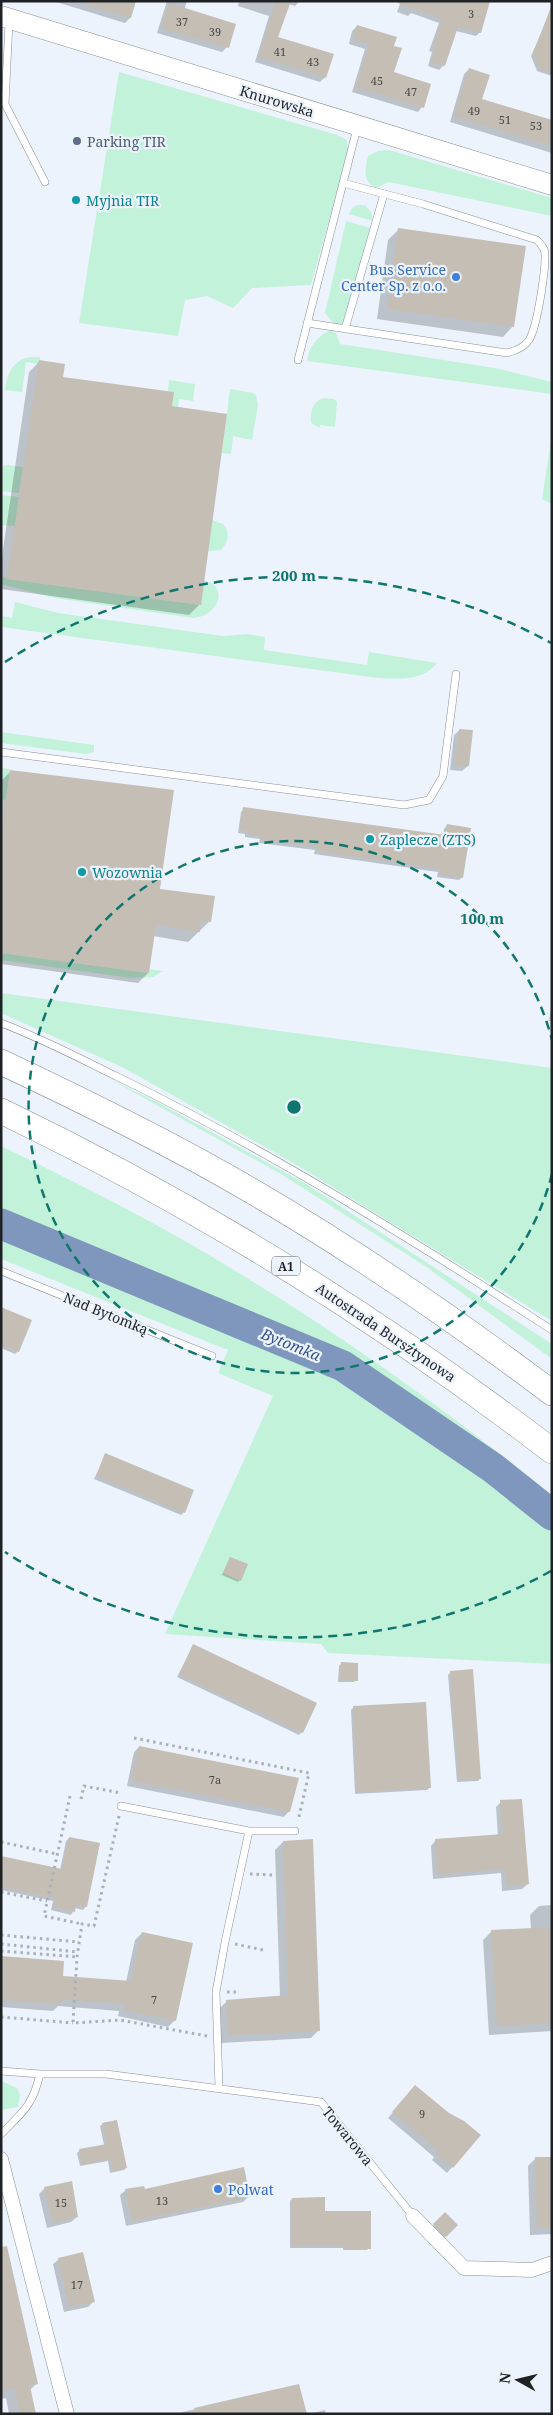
<svg xmlns="http://www.w3.org/2000/svg" width="553" height="2415" viewBox="0 0 553 2415" font-family="'Noto Serif',serif">
	<rect width="100%" height="100%" fill="#ecf3fc"/>
	<!-- green -->
	<path fill="#c2f2d9" d="M119,72L337,135L347,140L348,152L311,285L252,288L233,308L207,296L185,300L178,336L79,323Z
		M389,150L552,198V216L389,182L376,188C362,181 365,169 368,156L378,151Z
		M357,205H365L371,212L373,221L349,214L352,208Z
		M346,221L371,228L343,324H334L325,313Z
		M330,330L336,333L340,344L495,368L552,382V394L307,361C309,346 317,337 330,330Z
		M30,357H40L39,364L26,362L22,392L5,390C7,374 13,360 30,357Z
		M169,380L195,384L193,401L179,399L178,407L172,406L174,392L168,391Z
		M230,389L253,393L256,395L258,405L252,440L233,436L231,454L222,453Z
		M323,398L334,399L337,402L335,427L320,425V428L311,423C310,412 312,402 323,398Z
		M552,434V504L542,499Z
		M7,465L23,467L19,493L1,491V467Z
		M1,495L19,497L15,526L1,525Z
		M212,520L223,524C231,532 228,542 221,550L208,551Z
		M3,576L7,579L200,605L204,580C230,587 218,616 194,618L55,598L1,584Z
		M15,602L58,613L223,636L247,634L265,637L264,650L367,665L369,652L437,663C423,681 399,679 378,678L1,627V616L12,618Z
		M1,732L94,745V752L86,754L1,743Z
		M1,768L10,769L6,800L1,799Z
		M1,953L149,973L150,969L163,971L153,977L131,978L1,960Z
		M1,993L552,1068V1321L290,1161L124,1068L1,1013Z
		M106,1077L157,1102L306,1184L552,1344V1359L425,1266L281,1174Z
		M1,1146C71,1180 142,1215 209,1255C329,1326 444,1407 552,1496V1664L328,1653L321,1644L165,1634L273,1396L218,1373L228,1350L1,1259Z
		M1,2081L17,2088L20,2095L18,2107L1,2110Z"/>
	<!-- shadow -->
	<path fill="#0003" d="M53,1H135L130,18L125,23Z
		M167,1H187L184,10L227,47L222,52L157,33Z
		M239,1H300L295,6L288,4L276,38L325,77L320,82L255,62L269,16L238,6Z
		M401,1L480,32L476,36L456,31L444,65L439,70L428,66L432,52L429,51L439,23L411,13L408,16L397,12Z
		M357,26L392,47V73L422,107L418,112L352,92L365,49L349,44L352,31Z
		M542,32L552,35V76L537,71L531,56Z
		M469,69L480,100L552,121V153L450,122L464,74Z
		M399,229L513,326L503,337L377,319L388,240Z
		M40,361L62,378L171,407L199,605L189,615L1,589V563L29,372Z
		M460,730L468,766L462,771L450,770L454,735Z
		M11,771L159,890L210,921L188,942L153,936L148,973L138,983L1,964V781Z
		M244,809L443,836L444,829L447,825L462,877L459,880L437,877L438,872L314,854L315,850L259,843L260,839L245,837V834L238,833L241,812Z
		M552,1000V1021H549Z
		M1,1309L18,1351L15,1354L1,1348Z
		M106,1455L192,1491L184,1512L181,1515L94,1479Z
		M230,1558L240,1580L238,1582L222,1575Z
		M193,1646L302,1732L299,1735L177,1677Z
		M341,1664L356,1680L354,1682H338L339,1666Z
		M451,1672L480,1778L478,1781L457,1782L448,1675Z
		M425,1704L430,1787L427,1790L355,1794L351,1710L353,1708Z
		M139,1747L289,1811L284,1817L127,1786L134,1752Z
		M501,1802L528,1884L522,1889L502,1891L501,1873L433,1879L431,1846L436,1840L498,1836L496,1807Z
		M69,1838L86,1906L83,1910L75,1908L71,1915L51,1910L53,1901L1,1890V1857L60,1870L66,1841Z
		M283,1842L319,2030L311,2038L221,2043L219,2009L227,2001L280,1997L275,1850Z
		M552,1905V2031L489,2035L483,1940L492,1931L531,1929L530,1915L539,1906Z
		M142,1933L175,2020L168,2027L118,2016L119,2011L58,2006L53,2011L1,2007V1958L62,1977L126,1982L135,1940Z
		M410,2092L479,2135L447,2173L432,2160L434,2157L388,2118Z
		M103,2124L126,2168L124,2170L110,2173L108,2161L80,2166L77,2153L80,2150L104,2145L100,2126Z
		M536,2158H552V2234L530,2235L528,2166Z
		M45,2188L77,2217L71,2222L47,2228L39,2194Z
		M126,2190H144L249,2196L243,2202L126,2226L120,2195Z
		M292,2199L369,2248L367,2250H343V2248H290V2201Z
		M445,2214L456,2225L443,2239L432,2227Z
		M1,2249L37,2383L30,2390L35,2414H9L6,2398L1,2399Z
		M59,2259L94,2301L88,2307L64,2312L53,2264Z
		M298,2386L306,2414H174Z
		M325,2410L326,2414H309Z"/>
	<g fill="none" stroke-linecap="round" stroke-linejoin="round">
		<!-- river -->
		<path stroke="#7f96bd" stroke-width="31" d="M1,1224L343,1366L493,1468L552,1515"/>
	</g>
	<!-- building -->
	<path fill="#c4beb5" d="M87,1H136L131,18L86,5Z
		M276,1H291L278,37L334,54L326,78L259,57Z
		M398,1H490L481,33L458,27L445,66L431,62L435,47H433L442,19L398,3Z
		M169,3L236,24L229,48L161,28Z
		M551,7H552V73L539,68L533,53Z
		M357,25L397,37L394,46L402,48L394,72L431,84L424,108L356,87L369,44L353,39Z
		M469,68L490,75L482,99L552,120V146L454,117Z
		M398,228L526,246L514,327L387,309Z
		M39,360L65,364L63,377L174,392L172,406L227,414L201,605L7,579Z
		M459,729L473,730L469,766L455,765Z
		M10,770L174,790L160,889L215,896L211,922L201,920L200,932L156,925L149,973L1,953V839Z
		M243,807L445,835L447,824L471,828L463,878L440,874V869L317,851V847L262,840V836L248,834V831L240,830Z
		M1,1307L32,1320L19,1352L1,1345Z
		M105,1453L194,1490L185,1513L96,1476Z
		M230,1557L248,1564L241,1581L223,1573Z
		M193,1644L317,1703L303,1733L179,1675Z
		M341,1662L358,1663V1681L340,1680Z
		M473,1669L481,1779L459,1780L450,1671Z
		M426,1702L431,1788L357,1792L353,1706Z
		M139,1746L299,1778L290,1812L132,1781Z
		M522,1799L529,1884L507,1886L505,1869L438,1874L435,1839L503,1834L500,1800Z
		M69,1837L100,1843L87,1907L76,1905L75,1912L53,1907L55,1898L1,1887V1856L62,1869Z
		M313,1839L320,2031L229,2035L226,2000L288,1995L283,1841Z
		M552,1927V2023L497,2026L491,1930Z
		M142,1932L193,1943L176,2021L124,2010L125,2004L62,1999L61,2004L1,2000V1956L64,1961L63,1976L131,1981Z
		M415,2085L449,2113L464,2121L481,2135L453,2168L436,2154L438,2151L392,2112Z
		M117,2120L127,2168L112,2171L110,2159L82,2165L79,2149L107,2144L102,2123Z
		M535,2157H552V2227L537,2228Z
		M244,2167L250,2197L132,2221L125,2189L144,2186L145,2189Z
		M72,2181L78,2217L53,2223L44,2187Z
		M325,2197V2211H371V2249H345V2246H292V2198Z
		M445,2212L458,2225L446,2237L433,2224Z
		M7,2246L38,2384L30,2386L36,2414H20L15,2389L1,2392V2247Z
		M83,2252L95,2302L69,2307L58,2258Z
		M299,2384L307,2414H195L194,2408Z"/>
	<g fill="none" stroke-linecap="round" stroke-linejoin="round">
		<!-- lane casing -->
		<g stroke="#888f96" stroke-width="8">
			<path id="lane" d="M9,22L5,104L45,182
				M307,323L507,353C515,351 524,348 529,340C537,328 548,261 544,249C542,246 539,242 537,240L423,204L343,183
				M345,329L384,194
				M298,360L357,128
				M1,752L404,805L429,800L443,776L456,674
				M1,1023C41,1038 79,1058 118,1077C268,1150 411,1239 552,1330
				M1,1271L212,1356
				M121,1806L249,1831H295
				M1,2071L40,2074H106L321,2102L413,2216
				M219,2088L216,1992L225,1942L249,1831
				M1,2134C23,2112 33,2105 40,2074"/>
		</g>
		<!-- street casing -->
		<g stroke="#888f96" stroke-width="15">
			<path id="street" d="M1,2159L67,2414
				M413,2216L464,2268L532,2270L552,2263"/>
		</g>
		<!-- secondary casing -->
		<g stroke="#888f96" stroke-width="21">
			<path id="secondary" d="M1,16L552,185"/>
		</g>
		<!-- highway casing -->
		<g stroke="#888f96" stroke-width="26">
			<path id="highway" d="M1,1062C86,1102 170,1143 250,1190C355,1251 455,1320 552,1393
				M1,1111C197,1205 380,1319 552,1451"/>
		</g>
		<!-- path -->
		<path stroke="#aab0b7" stroke-width="3" stroke-dasharray="2.5 4" stroke-linecap="butt" d="M134,1738L309,1773L298,1821
			M70,1796L44,1916L82,1924
			M81,1799L84,1786L121,1793
			M119,1816L94,1926L82,1924L77,1957L73,2023L120,2020L207,2036
			M1,1842L57,1854
			M250,1874L272,1875
			M1,1892L47,1901
			M1,1935L79,1942
			M1,1944L78,1952
			M235,1944L263,1950
			M1,1951L77,1957
			M227,1992H237
			M1,2017L73,2023"/>
		<!-- lane -->
		<use href="#lane" stroke="#fff" stroke-width="7"/>
		<!-- street -->
		<use href="#street" stroke="#fff" stroke-width="14"/>
		<!-- secondary -->
		<use href="#secondary" stroke="#fff" stroke-width="20"/>
		<!-- highway -->
		<use href="#highway" stroke="#fff" stroke-width="25"/>
	</g>
	<!-- distance rings -->
	<g fill="none" stroke="#0f766e" stroke-width="2.5" stroke-dasharray="9 6">
		<path d="M552 1174A266 266 0 1 1 552 1040"/>
		<path d="M551 1571A531 531 0 0 1 5 1552M5 662A531 531 0 0 1 551 643"/>
	</g>
	<!-- markers -->
	<circle fill="#5c6f8a" stroke="#ecf3fc" stroke-width="2" cx="77" cy="141" r="5"/>
	<g fill="#0f9aa8" stroke="#ecf3fc" stroke-width="2">
		<circle cx="76" cy="200" r="5"/>
		<circle cx="370" cy="839" r="5"/>
		<circle cx="82" cy="872" r="5"/>
	</g>
	<g fill="#3f7fe0" stroke="#ecf3fc" stroke-width="2">
		<circle cx="456" cy="277" r="5"/>
		<circle cx="218" cy="2189" r="5"/>
	</g>
	<g text-anchor="middle" dominant-baseline="central" stroke-width="4.5" stroke-linejoin="round" paint-order="stroke">
		<!-- number labels -->
		<g font-size="11" fill="#484949">
			<text x="471" y="13">3</text>
			<text x="182" y="21">37</text>
			<text x="215" y="31">39</text>
			<text x="280" y="51">41</text>
			<text x="313" y="61">43</text>
			<text x="377" y="80">45</text>
			<text x="411" y="91">47</text>
			<text x="474" y="110">49</text>
			<text x="505" y="119">51</text>
			<text x="536" y="125">53</text>
			<text x="215" y="1779">7a</text>
			<text x="154" y="1999">7</text>
			<text x="422" y="2113">9</text>
			<text x="162" y="2200">13</text>
			<text x="61" y="2202">15</text>
			<text x="77" y="2284">17</text>
		</g>
		<!-- shield labels -->
		<rect fill="#ecf3fc" stroke="#5c6166" stroke-width="1" x="272" y="1256.5" width="28" height="19" rx="4"/>
		<g font-size="12" font-weight="bold" fill="#1f2225">
			<text x="286" y="1266">A1</text>
		</g>
		<!-- street labels -->
		<g font-size="14" fill="#1f2225" stroke="#ecf3fc">
			<text transform="translate(277 101) rotate(17)">Knurowska</text>
			<text transform="translate(106 1313) rotate(22)">Nad Bytomką</text>
			<text transform="translate(386 1332) rotate(34)">Autostrada Bursztynowa</text>
			<text transform="translate(348 2136) rotate(51)">Towarowa</text>
		</g>
		<!-- service labels -->
		<g font-size="14" fill="#4e5e75" stroke="#ecf3fc" text-anchor="start">
			<text x="87" y="141">Parking TIR</text>
		</g>
		<!-- culture labels -->
		<g font-size="14" fill="#0d838f" stroke="#ecf3fc" text-anchor="start">
			<text x="86" y="200">Myjnia TIR</text>
			<text x="380" y="839">Zaplecze (ZTS)</text>
			<text x="92" y="872">Wozownia</text>
		</g>
		<!-- shop labels -->
		<g font-size="14" fill="#366cbe" stroke="#ecf3fc" text-anchor="end">
			<text x="446" y="269">Bus Service<tspan x="446" dy="16">Center Sp. z o.o.</tspan></text>
			<text x="228" y="2189" text-anchor="start">Polwat</text>
		</g>
		<!-- water labels -->
		<g font-size="15" font-style="italic" fill="#345388" stroke="#ecf3fc">
			<text transform="translate(291 1344) rotate(22)">Bytomka</text>
		</g>
	</g>
	<circle cx="294" cy="1107" r="8" fill="#0f766e" stroke="#ecf3fc" stroke-width="2.5"/>
	<g font-size="15" text-anchor="middle" font-weight="bold" fill="#0f766e" stroke="#ecf3fc" stroke-width="4.5" stroke-linejoin="round" paint-order="stroke">
		<text x="294" y="581">200 m</text>
		<text x="482" y="924">100 m</text>
	</g>
	<!-- border -->
	<rect width="553" height="2415" fill="none" stroke="#1f2225" stroke-width="5"/>
	<!-- north arrow -->
	<g transform="translate(518 2380) rotate(278)" stroke="#ecf3fc" stroke-width="4" paint-order="stroke">
	<path d="M0-4L9 19L0 12L-9 19Z" fill="#1f2225"/>
	<text y="-8" font-size="14" font-weight="bold" text-anchor="middle" fill="#1f2225">N</text>
	</g>
</svg>
